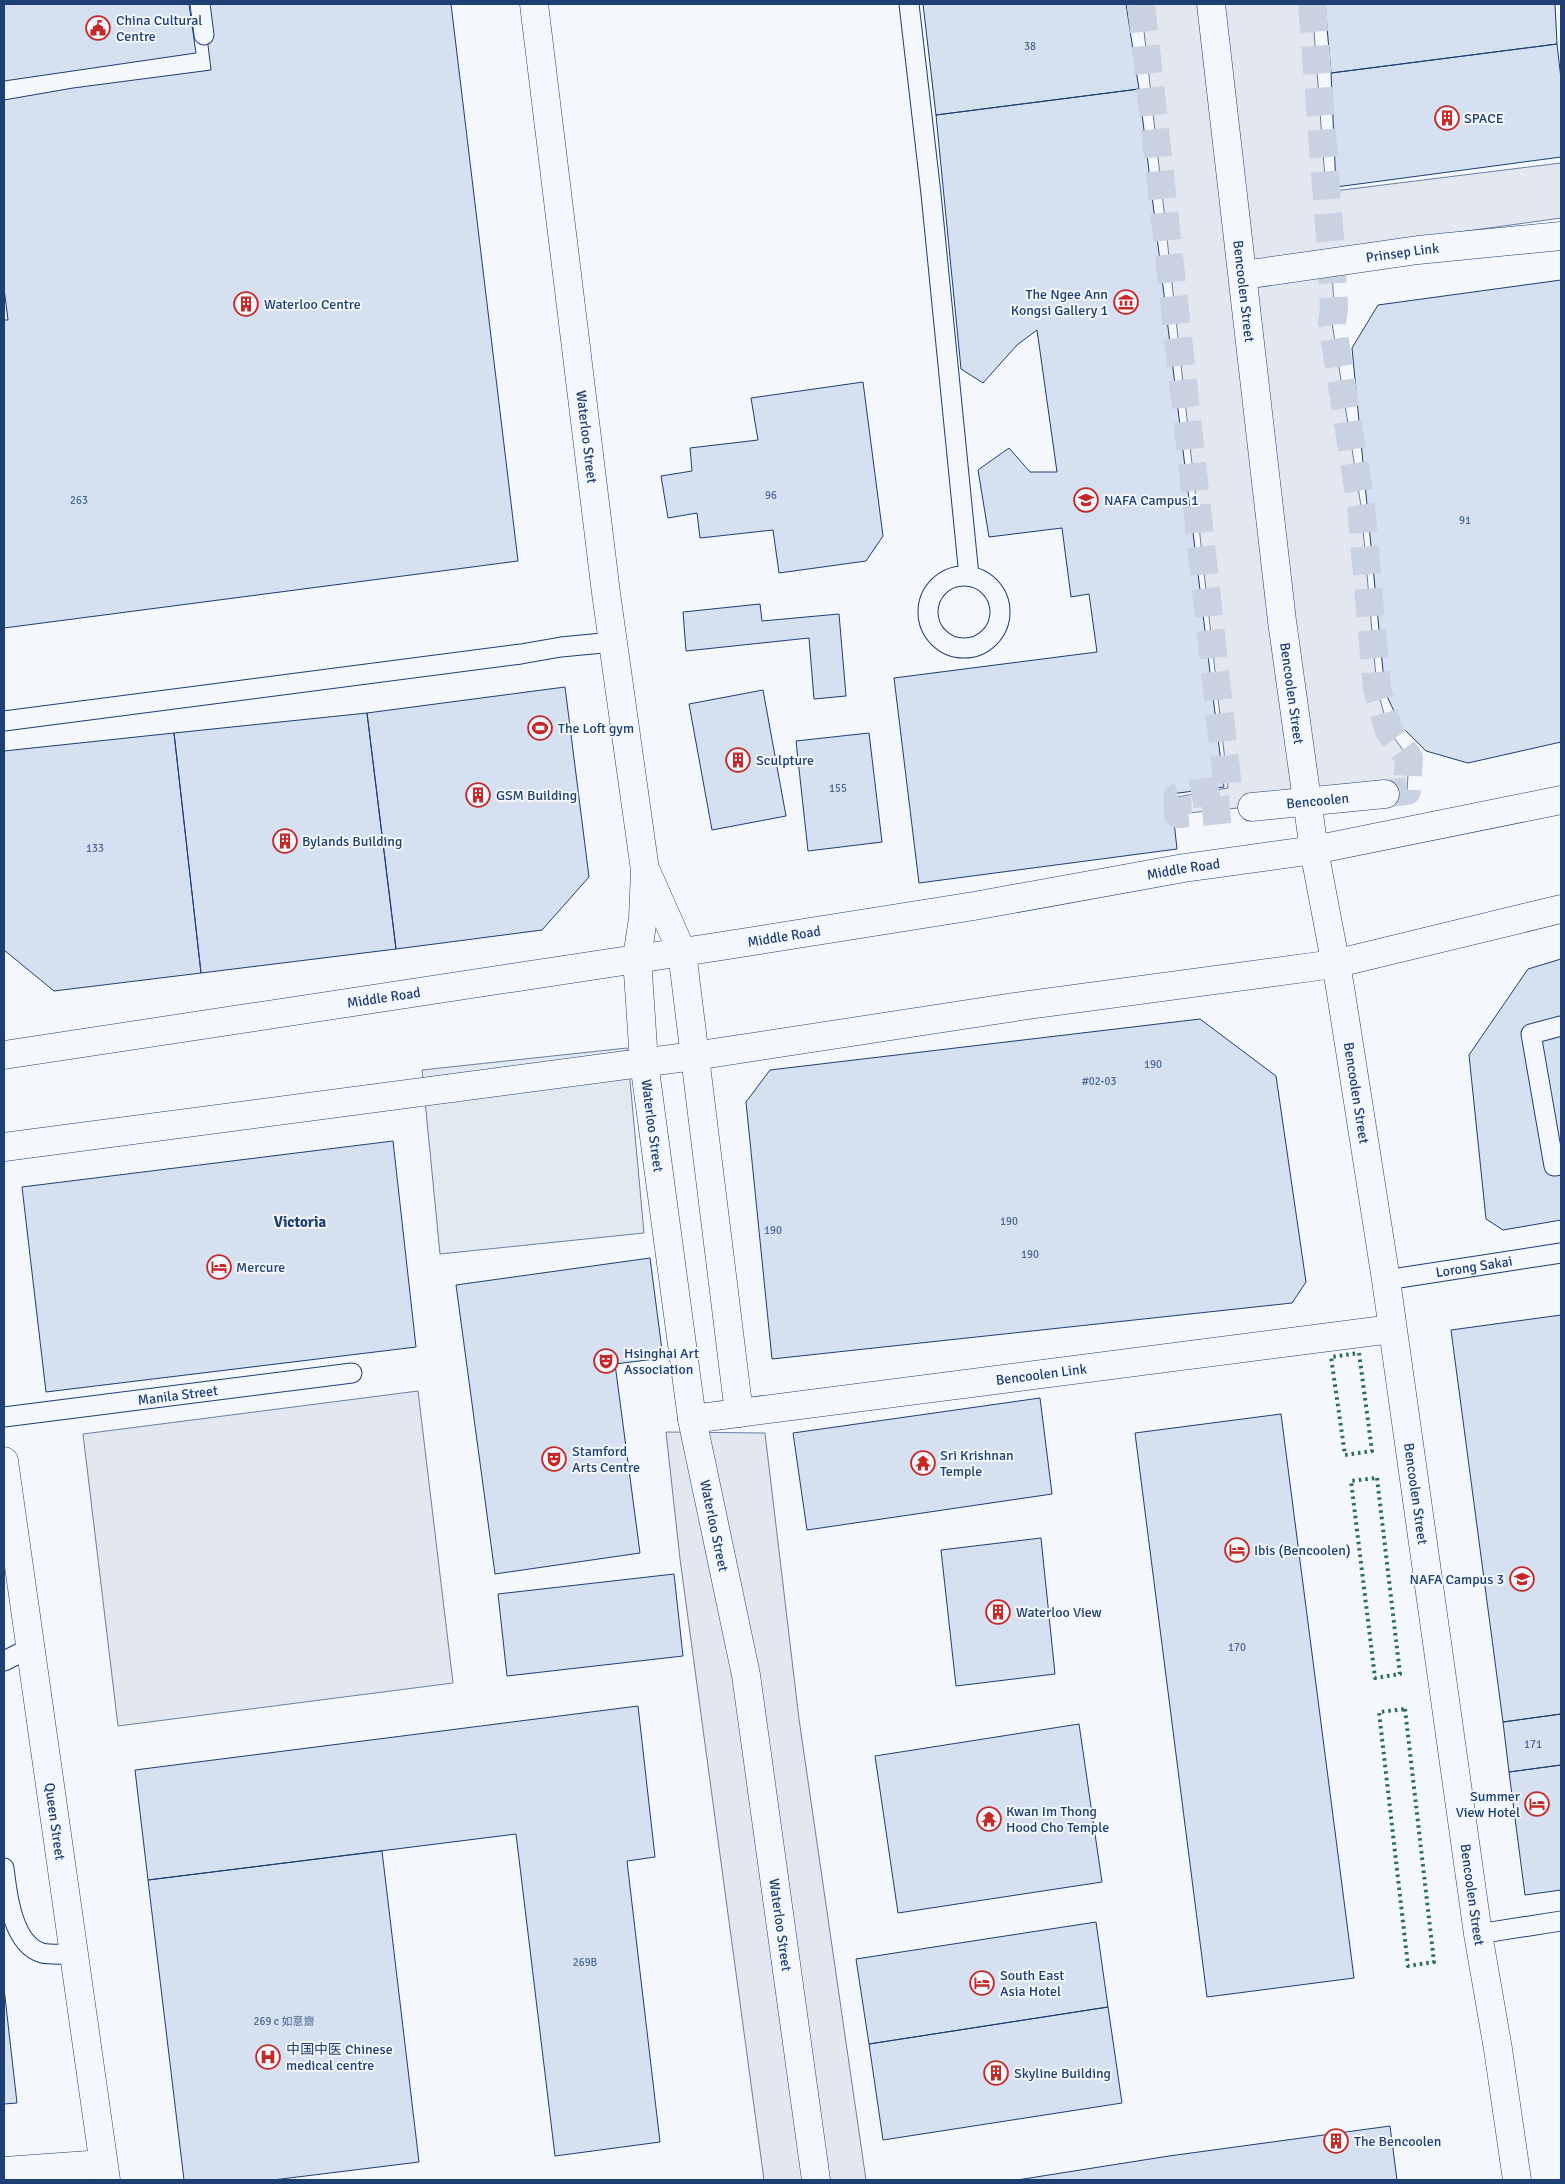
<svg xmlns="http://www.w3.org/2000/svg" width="1565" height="2184" viewBox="0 0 1565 2184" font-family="Signika,'Noto Sans SC',sans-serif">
	<rect width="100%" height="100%" fill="#f4f7fb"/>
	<!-- green -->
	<path fill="#e3e9f0" stroke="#687fa3" d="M627,1048L644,1233L440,1254L422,1070Z"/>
	<!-- parking -->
	<path fill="#e3e8f0" stroke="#687fa3" d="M1141,4H1312L1326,192L1561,163V218L1331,250L1334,308L1332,323L1361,506L1377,689L1389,731L1409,758L1407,791L1178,814L1177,797L1228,788Z
		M418,1391L453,1683L118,1726L83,1434Z
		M666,1432L765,1433L799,1719L866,2180H764L680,1559Z"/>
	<!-- building -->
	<path fill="#d5e0f0" stroke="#1d3f73" d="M4,4H189L196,53L4,81Z
		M203,4H451L518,561L4,628V320H8L4,288V100L73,88L211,70Z
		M923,4H1126L1139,89L936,115Z
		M1325,4H1555L1557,44L1331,73Z
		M1557,44L1561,79V157L1336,187L1331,73Z
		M1139,89L1224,787L1171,794L1177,849L919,883L894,678L1097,652L1089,594L1071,597L1062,528L989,537L978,470L1009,448L1030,472H1057L1037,330L1017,345L983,383L961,369L936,115Z
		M1561,280V742L1468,763L1426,751L1401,726L1385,692L1352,348L1378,305Z
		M863,382L883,536L866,561L779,573L773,530L700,538L697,513L668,518L661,476L692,471L690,448L758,440L751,398Z
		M760,604L762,621L839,614L846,696L814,699L809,638L686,651L683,612Z
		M565,687L589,877L542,930L396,949L367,713Z
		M763,690L786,816L712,830L689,704Z
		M367,713L396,949L201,973L174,733Z
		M174,733L201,973L54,991L4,950V751Z
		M869,733L882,842L808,851L796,741Z
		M1561,959V1220L1503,1230L1486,1219L1469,1055L1528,969Z
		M1200,1019L1276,1076L1306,1282L1292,1303L772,1359L746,1102L770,1070Z
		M393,1141L416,1347L46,1392L22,1187Z
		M650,1258L663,1358L615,1364L640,1553L495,1574L456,1285Z
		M1561,1315V1714L1503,1722L1451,1330Z
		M1040,1398L1052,1494L807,1530L793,1433Z
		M1281,1414L1354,1978L1207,1997L1135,1433Z
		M1041,1538L1055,1674L956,1686L941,1550Z
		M674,1574L683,1656L507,1676L498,1594Z
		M638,1706L655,1857L627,1861L660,2142L555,2156L516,1834L148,1880L135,1770Z
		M1561,1714V1765L1509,1772L1503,1722Z
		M1079,1724L1102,1882L898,1913L875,1756Z
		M1561,1765V1890L1525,1895L1509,1772Z
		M382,1851L419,2162L273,2180H184L148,1880Z
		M1096,1922L1108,2007L869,2044L856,1959Z
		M4,1988L17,2103L4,2104Z
		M1108,2007L1122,2103L883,2140L869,2044Z
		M1390,2126L1397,2180H1017L1169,2156Z"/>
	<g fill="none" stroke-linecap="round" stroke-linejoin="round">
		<!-- street-tunnel -->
		<path stroke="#c9d2e0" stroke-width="28" stroke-dasharray="28 14" stroke-linecap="butt" d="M1141,4L1228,788L1177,797L1178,814L1252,807
			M1312,4L1331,250L1334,308L1332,323L1361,506L1377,689L1389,731L1409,758L1407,791L1385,794"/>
		<!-- lane casing -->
		<g stroke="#1d3f73" stroke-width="21">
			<g id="lane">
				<path d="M200,4L204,35"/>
				<path d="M909,4L931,194L969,576"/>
				<circle cx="964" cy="612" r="36"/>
				<path d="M4,721L521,654L561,647L613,642"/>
				<path d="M1561,1026L1531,1034L1554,1166L1561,1165"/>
				<path id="s1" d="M1386,1280L1561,1253"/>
				<path id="s2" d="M4,1417L352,1373"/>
				<path d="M4,1661L30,1648"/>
				<path d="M4,1868C7,1893 12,1944 42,1953C51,1955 63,1954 73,1954"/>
				<path d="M1478,1934L1561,1921"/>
			</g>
		</g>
		<!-- street casing -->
		<g stroke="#1d3f73" stroke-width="29">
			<g id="street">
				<path id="s3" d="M534,4L606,593L645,870L643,918L637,958L644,1062L692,1419L746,1675L816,2180"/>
				<path id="s4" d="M1244,275L1418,250L1561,236"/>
				<path id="s5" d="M1252,807L1385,794"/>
				<path d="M647,873L682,952L739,1413"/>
				<path id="s6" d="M692,1419L1392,1329"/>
				<path d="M4,2171L103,2164"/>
			</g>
		</g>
		<!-- secondary casing -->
		<g stroke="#1d3f73" stroke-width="29">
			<g id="secondary">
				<path id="s7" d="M4,1055L722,946L974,906L1184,868L1314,850L1561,800"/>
				<path d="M4,1147L694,1056L1028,1005L1334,964L1561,909"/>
				<path id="s8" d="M4,1461L106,2180"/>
			</g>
		</g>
		<!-- primary casing -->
		<g stroke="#1d3f73" stroke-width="29">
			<g id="primary">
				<path id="s9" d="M1211,4L1282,621L1314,850L1340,987L1386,1280L1478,1934L1498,2049L1517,2180"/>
			</g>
		</g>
		<!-- lane -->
		<use href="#lane" stroke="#f4f7fb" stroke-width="19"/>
		<!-- street -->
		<use href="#street" stroke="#f4f7fb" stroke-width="28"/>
		<!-- secondary -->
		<use href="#secondary" stroke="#f4f7fb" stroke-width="28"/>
		<!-- primary -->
		<use href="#primary" stroke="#f4f7fb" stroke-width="28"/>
		<!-- hedge -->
		<path stroke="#2c6c60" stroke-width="4" stroke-dasharray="2.5 4" stroke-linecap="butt" d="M1359,1353L1372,1451L1345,1455L1331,1357Z
			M1377,1478L1400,1674L1375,1678L1351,1481Z
			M1405,1709L1434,1962L1408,1966L1379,1712Z"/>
	</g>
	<!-- icons -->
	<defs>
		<g id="civic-ring" transform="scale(1.25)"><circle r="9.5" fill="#f4f7fb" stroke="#c62828" stroke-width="1.5"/><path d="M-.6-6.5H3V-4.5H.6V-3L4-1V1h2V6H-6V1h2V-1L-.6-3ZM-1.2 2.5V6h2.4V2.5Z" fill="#c62828"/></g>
		<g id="building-ring" transform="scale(1.25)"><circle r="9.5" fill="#f4f7fb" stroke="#c62828" stroke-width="1.5"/><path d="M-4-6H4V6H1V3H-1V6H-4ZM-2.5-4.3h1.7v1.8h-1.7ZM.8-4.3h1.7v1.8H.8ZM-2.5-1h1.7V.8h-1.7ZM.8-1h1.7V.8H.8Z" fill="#c62828"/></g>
		<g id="museum-ring" transform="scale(1.25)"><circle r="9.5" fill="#f4f7fb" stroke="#c62828" stroke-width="1.5"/><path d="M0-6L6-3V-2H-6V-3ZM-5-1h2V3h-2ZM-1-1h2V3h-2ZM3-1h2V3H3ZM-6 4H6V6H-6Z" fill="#c62828"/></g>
		<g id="university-ring" transform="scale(1.25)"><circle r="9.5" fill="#f4f7fb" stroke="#c62828" stroke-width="1.5"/><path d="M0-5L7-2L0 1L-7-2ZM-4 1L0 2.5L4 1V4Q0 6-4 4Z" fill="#c62828"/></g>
		<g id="stadium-ring" transform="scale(1.25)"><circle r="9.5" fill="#f4f7fb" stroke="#c62828" stroke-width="1.5"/><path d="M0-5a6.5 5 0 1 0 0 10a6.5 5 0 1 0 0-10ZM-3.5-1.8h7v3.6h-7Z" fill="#c62828"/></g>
		<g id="hotel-ring" transform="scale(1.25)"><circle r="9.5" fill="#f4f7fb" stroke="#c62828" stroke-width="1.5"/><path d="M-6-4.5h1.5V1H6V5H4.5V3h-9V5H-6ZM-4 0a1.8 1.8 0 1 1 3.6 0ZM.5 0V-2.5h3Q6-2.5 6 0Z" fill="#c62828"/></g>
		<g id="theatre-ring" transform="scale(1.25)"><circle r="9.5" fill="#f4f7fb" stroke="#c62828" stroke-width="1.5"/><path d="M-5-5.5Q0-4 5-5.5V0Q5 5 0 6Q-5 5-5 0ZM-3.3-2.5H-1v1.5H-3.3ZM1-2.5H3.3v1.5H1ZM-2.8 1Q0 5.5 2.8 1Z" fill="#c62828"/></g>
		<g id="temple-ring" transform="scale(1.25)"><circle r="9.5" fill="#f4f7fb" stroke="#c62828" stroke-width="1.5"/><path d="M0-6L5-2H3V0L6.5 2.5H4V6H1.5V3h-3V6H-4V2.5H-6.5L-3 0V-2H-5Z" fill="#c62828"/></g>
		<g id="hospital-ring" transform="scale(1.25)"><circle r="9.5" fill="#f4f7fb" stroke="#c62828" stroke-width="1.5"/><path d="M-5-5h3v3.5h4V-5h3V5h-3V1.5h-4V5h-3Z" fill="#c62828"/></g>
	</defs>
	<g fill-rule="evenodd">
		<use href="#civic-ring" x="98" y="28"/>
		<use href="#building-ring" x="1447" y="118"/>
		<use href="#museum-ring" x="1126" y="302"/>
		<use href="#building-ring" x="246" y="304"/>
		<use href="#university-ring" x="1086" y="500"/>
		<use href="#stadium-ring" x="540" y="728"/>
		<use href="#building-ring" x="738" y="760"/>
		<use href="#building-ring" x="478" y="795"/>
		<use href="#building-ring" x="285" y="841"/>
		<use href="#hotel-ring" x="219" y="1267"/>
		<use href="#theatre-ring" x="606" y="1361"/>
		<use href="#theatre-ring" x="554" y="1459"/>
		<use href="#temple-ring" x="923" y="1463"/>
		<use href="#hotel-ring" x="1237" y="1550"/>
		<use href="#university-ring" x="1522" y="1579"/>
		<use href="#building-ring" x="998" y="1612"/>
		<use href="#hotel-ring" x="1537" y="1804"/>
		<use href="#temple-ring" x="989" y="1819"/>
		<use href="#hotel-ring" x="982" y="1983"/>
		<use href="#hospital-ring" x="268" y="2057"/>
		<use href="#building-ring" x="996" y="2073"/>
		<use href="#building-ring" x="1336" y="2141"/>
	</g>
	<g text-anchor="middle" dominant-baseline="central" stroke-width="4" stroke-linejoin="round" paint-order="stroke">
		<!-- number labels -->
		<g font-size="11" fill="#4b6792">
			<text x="1030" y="46">38</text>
			<text x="771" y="495">96</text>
			<text x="79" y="500">263</text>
			<text x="1465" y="520">91</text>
			<text x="838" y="788">155</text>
			<text x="95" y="848">133</text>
			<text x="1153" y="1064">190</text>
			<text x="1099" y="1081">#02-03</text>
			<text x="1009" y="1221">190</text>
			<text x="773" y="1230">190</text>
			<text x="1030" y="1254">190</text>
			<text x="1237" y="1647">170</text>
			<text x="1533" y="1744">171</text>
			<text x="585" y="1962">269B</text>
			<text x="284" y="2021">269 c 如意齋</text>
		</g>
		<!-- poi labels -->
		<g font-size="14" fill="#1d3f73" stroke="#f4f7fb" text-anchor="start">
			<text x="116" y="20">China Cultural<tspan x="116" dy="16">Centre</tspan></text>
			<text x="1464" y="118">SPACE</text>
			<text x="1108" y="294" text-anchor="end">The Ngee Ann<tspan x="1108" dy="16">Kongsi Gallery 1</tspan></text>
			<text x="264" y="304">Waterloo Centre</text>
			<text x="1104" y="500">NAFA Campus 1</text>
			<text x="558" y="728">The Loft gym</text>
			<text x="756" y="760">Sculpture</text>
			<text x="496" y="795">GSM Building</text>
			<text x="302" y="841">Bylands Building</text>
			<text x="236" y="1267">Mercure</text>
			<text x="624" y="1353">Hsinghai Art<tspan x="624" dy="16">Association</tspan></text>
			<text x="572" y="1451">Stamford<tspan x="572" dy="16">Arts Centre</tspan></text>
			<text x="940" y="1455">Sri Krishnan<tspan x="940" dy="16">Temple</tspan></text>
			<text x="1254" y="1550">Ibis (Bencoolen)</text>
			<text x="1504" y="1579" text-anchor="end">NAFA Campus 3</text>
			<text x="1016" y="1612">Waterloo View</text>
			<text x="1520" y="1796" text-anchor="end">Summer<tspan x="1520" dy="16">View Hotel</tspan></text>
			<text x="1006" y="1811">Kwan Im Thong<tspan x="1006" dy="16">Hood Cho Temple</tspan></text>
			<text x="1000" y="1975">South East<tspan x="1000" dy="16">Asia Hotel</tspan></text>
			<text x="286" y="2049">中国中医 Chinese<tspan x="286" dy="16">medical centre</tspan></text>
			<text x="1014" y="2073">Skyline Building</text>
			<text x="1354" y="2141">The Bencoolen</text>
		</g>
		<!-- street labels -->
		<g font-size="14" fill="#1d3f73" stroke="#f4f7fb">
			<text stroke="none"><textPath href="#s4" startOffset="160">Prinsep Link</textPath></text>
			<text stroke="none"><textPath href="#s9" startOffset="289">Bencoolen Street</textPath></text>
			<text stroke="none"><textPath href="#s3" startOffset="436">Waterloo Street</textPath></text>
			<text stroke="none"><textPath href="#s9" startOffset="694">Bencoolen Street</textPath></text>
			<text stroke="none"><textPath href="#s5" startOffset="66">Bencoolen</textPath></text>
			<text stroke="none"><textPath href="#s7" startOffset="1194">Middle Road</textPath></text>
			<text stroke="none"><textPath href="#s7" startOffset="789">Middle Road</textPath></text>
			<text stroke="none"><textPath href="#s7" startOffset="384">Middle Road</textPath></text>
			<text stroke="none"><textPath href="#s9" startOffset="1099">Bencoolen Street</textPath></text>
			<text stroke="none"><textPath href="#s3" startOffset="1130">Waterloo Street</textPath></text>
			<text stroke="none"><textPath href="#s1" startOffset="89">Lorong Sakai</textPath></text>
			<text stroke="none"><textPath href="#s6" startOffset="352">Bencoolen Link</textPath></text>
			<text stroke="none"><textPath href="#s2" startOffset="175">Manila Street</textPath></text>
			<text stroke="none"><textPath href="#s9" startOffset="1504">Bencoolen Street</textPath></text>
			<text stroke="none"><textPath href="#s3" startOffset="1535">Waterloo Street</textPath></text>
			<text stroke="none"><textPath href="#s8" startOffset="364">Queen Street</textPath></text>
			<text stroke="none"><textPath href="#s9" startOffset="1909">Bencoolen Street</textPath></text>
			<text stroke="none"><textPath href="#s3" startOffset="1940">Waterloo Street</textPath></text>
		</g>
		<!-- neighbourhood labels -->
		<g font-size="15" font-weight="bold" fill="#1d3f73" stroke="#f4f7fb">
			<text x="300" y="1222">Victoria</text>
		</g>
	</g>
	<!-- border -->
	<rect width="1565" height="2184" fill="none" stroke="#1d3f73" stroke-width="10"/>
</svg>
